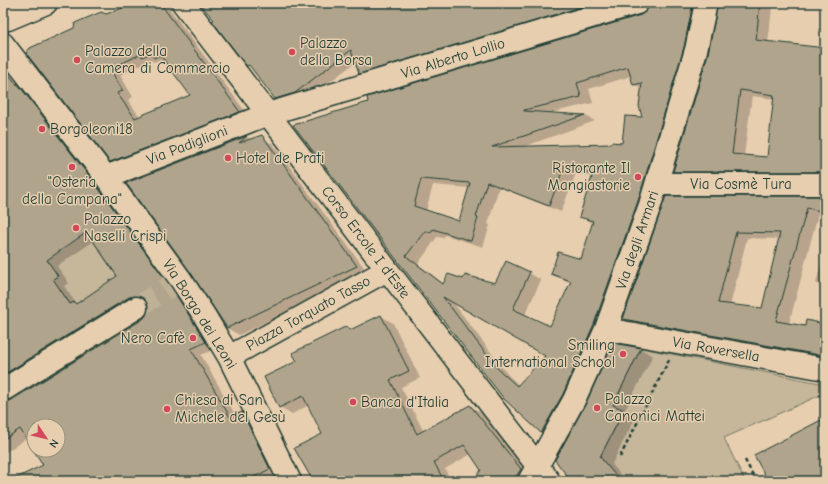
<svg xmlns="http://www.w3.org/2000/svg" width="828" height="484" viewBox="0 0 828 484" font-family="'Comic Neue',sans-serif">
	<rect width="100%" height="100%" fill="#e7ceaf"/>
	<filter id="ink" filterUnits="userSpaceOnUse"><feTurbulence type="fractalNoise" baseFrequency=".025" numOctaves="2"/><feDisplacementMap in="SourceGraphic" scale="8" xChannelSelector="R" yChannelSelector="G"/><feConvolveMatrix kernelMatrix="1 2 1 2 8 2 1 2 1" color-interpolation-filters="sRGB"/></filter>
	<g filter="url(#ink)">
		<!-- green -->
		<path fill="#c6b69a" stroke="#727a67" d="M87,232L124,287L76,304L74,302L70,304L53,279L58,276L45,258Z
			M641,348L825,384V393L724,438L745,481H620L600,457L624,411L613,405Z"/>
		<!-- shadow -->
		<path fill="#0003" fill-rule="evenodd" d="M141,3H165L166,4L250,118L122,168L111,161L106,15ZM151,60L154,62L159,60L165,63L167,62L192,96L140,117L128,100L133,97L120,75Z
			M200,3H627L371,80L360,73L356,62L307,99L288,105L276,98L253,68L248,65L215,20Z
			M650,3H708L650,208L553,439L542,432L505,398L295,126L641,16L647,13ZM631,76L634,85L642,89L643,118L623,144L523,147L595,121L584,115L550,113L593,103L589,89ZM576,173L593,177L581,216L593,224L582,260L552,274L571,283L551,327L525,315L541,280L529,273L496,284L464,281L444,284L418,264L437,237L443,238L445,235L483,247L490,225L488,224L499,187L561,212ZM433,185L470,188L459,222L426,211ZM452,301L547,356L519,385L508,375Z
			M719,3H764L772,8L768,43L825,49V178H686L674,171L709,54ZM752,96L774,99L768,158L744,156Z
			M3,61L107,192L216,349L201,355L236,416L242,413L254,420L281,476L270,481H12L44,465L35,450H58V426H34V449L27,438L3,454V401L4,403L10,402L143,319L148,314L149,307L148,302L141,303L3,392ZM94,241L118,277L77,305L64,286L69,283L57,266Z
			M247,137L252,140L261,137L273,144L368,273L239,335L227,328L192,272L127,183Z
			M666,198H825V215L818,214L789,324L806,327L825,325V360L636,326L624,319ZM747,238L780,239L763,309L730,306Z
			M825,247V288L816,283Z
			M381,316L393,323L420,378L401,387L424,432L470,406L482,413L533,477L531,481H475L482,470L471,454L445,469L451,481H314L323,434L309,405L292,414L280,407L298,361L347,327L353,330Z
			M614,344L641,349L653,356L624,412L635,418L612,464L625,481H572L586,406Z
			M825,419V481H769Z"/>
		<!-- building -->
		<path fill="#b0a58c" stroke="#1f3d34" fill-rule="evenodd" d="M137,3H160L240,112L110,162L26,53L30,48L74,28L75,23L101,12L106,14ZM151,53L154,58L160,55L190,95L135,118L117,93L123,91L110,69L141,54L142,57Z
			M199,3H594L359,74L351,50L295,93L275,99L249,65L247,66L245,64L212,21L214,20Z
			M649,3H665L666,8L682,3H693L684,47L638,201L594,324L563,394L541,433L504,399L293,125L368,102L367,97L641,15L646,11ZM628,67L633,85L642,83L639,106L642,117L625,116L622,143L611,142V144L492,147L585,115L524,111V110L581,97L577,83ZM564,167L593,174L579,217L593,221L581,259L558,252L551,274L571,281L550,326L513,309L530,272L506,261L495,283L465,275L463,279L448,274L443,284L406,256L425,231L431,232L433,229L471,241L478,218L476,217L487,182L549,206ZM421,179L470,183L459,221L414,206ZM443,297L545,356L517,386L496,367Z
			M718,3H760L756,40L825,48V172H673L708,54ZM740,90L774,95L767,157L732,154Z
			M3,67L17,85V83L96,185L171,287L206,342L191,349L230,417L242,412L270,469L246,481H10L43,465L20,429L3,440V402L10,401L143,319L147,314L148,308L147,302L142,297L136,296L129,297L3,375ZM87,232L117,276L76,304L74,302L70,304L53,279L58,276L47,260ZM34,426H58V450H34Z
			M262,135L357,266L227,328L191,273L126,183L247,136L239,143Z
			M666,196H825V212L807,208L776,321L805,326L806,320L825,324V356L623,319ZM736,232L780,233L762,308L718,303Z
			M381,315L409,371L390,380L417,434L470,405L521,469L513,481H473L481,470L464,445L434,462L444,481H313L294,448L322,434L303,396L279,408L264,377L297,361L292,353L347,326L350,330Z
			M613,343L641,348L613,405L624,410L600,457L620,481H571L555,460L585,405Z
			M825,418V474L811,481H768L754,455Z"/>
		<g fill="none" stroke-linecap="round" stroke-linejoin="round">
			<!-- minor-tunnel -->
			<path stroke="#bfb196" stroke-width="22" stroke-dasharray="22 11" stroke-linecap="butt" d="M136,308L171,286"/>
			<!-- minor casing -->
			<g stroke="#1f3d34" stroke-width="25">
				<path id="minor" d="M183,3L549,481
					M3,20L8,19L46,3
					M3,44L106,177L181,280L204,315L229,357L290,481
					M106,177L268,114L637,3
					M657,184H825
					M606,329L825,369
					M229,357L387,270
					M3,390L136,308
					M529,481L574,400L606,329L650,205L696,50L706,3"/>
			</g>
			<!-- path -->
			<path stroke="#1f3d34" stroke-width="2.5" stroke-dasharray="4 3" stroke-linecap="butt" d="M620,457L669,360
				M745,460L756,481"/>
			<!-- minor -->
			<use href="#minor" stroke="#e7ceaf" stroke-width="22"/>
		</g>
	</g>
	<!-- markers -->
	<g fill="#d1495b" stroke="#e7ceaf" stroke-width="1.5">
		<circle cx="292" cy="52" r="4"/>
		<circle cx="77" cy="60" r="4"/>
		<circle cx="42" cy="129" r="4"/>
		<circle cx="228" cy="158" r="4"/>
		<circle cx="72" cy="167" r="4"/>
		<circle cx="638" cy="177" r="4"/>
		<circle cx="76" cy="228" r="4"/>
		<circle cx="193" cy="338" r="4"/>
		<circle cx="623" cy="354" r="4"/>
		<circle cx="353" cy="402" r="4"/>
		<circle cx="597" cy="408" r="4"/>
		<circle cx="167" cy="409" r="4"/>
	</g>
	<g text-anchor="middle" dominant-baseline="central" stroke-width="3" stroke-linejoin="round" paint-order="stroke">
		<!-- poi labels -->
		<g font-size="15" fill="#1f3d34" stroke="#e7ceaf" text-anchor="start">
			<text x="300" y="43">Palazzo<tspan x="300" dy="17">della Borsa</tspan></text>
			<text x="85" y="51">Palazzo della<tspan x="85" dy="17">Camera di Commercio</tspan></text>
			<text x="50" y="129">Borgoleoni18</text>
			<text x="236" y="158">Hotel de Prati</text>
			<text x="630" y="168" text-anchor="end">Ristorante Il<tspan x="630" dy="17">Mangiastorie</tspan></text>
			<text x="72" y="182" text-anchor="middle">"Osteria<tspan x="72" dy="17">della Campana"</tspan></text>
			<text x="84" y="219">Palazzo<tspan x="84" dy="17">Naselli Crispi</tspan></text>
			<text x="185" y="338" text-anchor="end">Nero Cafè</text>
			<text x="615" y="345" text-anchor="end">Smiling<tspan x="615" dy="17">International School</tspan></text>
			<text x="605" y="399">Palazzo<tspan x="605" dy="17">Canonici Mattei</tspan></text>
			<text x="175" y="400">Chiesa di San<tspan x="175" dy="17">Michele del Gesù</tspan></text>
			<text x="361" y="402">Banca d'Italia</text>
		</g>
		<!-- street labels -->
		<g font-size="15" fill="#1f3d34" stroke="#e7ceaf">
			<text transform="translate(453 58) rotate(-17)">Via Alberto Lollio</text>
			<text transform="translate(187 145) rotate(-21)">Via Padiglioni</text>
			<text x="741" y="184">Via Cosmè Tura</text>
			<text transform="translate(637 240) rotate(-71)">Via degli Armari</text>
			<text transform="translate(366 242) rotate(53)">Corso Ercole I d'Este</text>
			<text transform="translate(308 313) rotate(-29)">Piazza Torquato Tasso</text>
			<text transform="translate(200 314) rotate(58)">Via Borgo dei Leoni</text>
			<text transform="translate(716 349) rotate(10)">Via Roversella</text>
		</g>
	</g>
	<!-- margin -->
	<rect width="828" height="484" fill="none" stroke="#e7ceaf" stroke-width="16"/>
	<rect x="8" y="8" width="812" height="468" fill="none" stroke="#1f3d34" stroke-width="1.5" filter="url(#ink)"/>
	<!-- north arrow -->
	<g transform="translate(46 438) rotate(125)"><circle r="19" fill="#e7ceaf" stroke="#97947e"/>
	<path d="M0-3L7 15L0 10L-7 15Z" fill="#d1495b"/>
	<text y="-6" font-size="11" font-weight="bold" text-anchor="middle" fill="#1f3d34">N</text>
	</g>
</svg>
